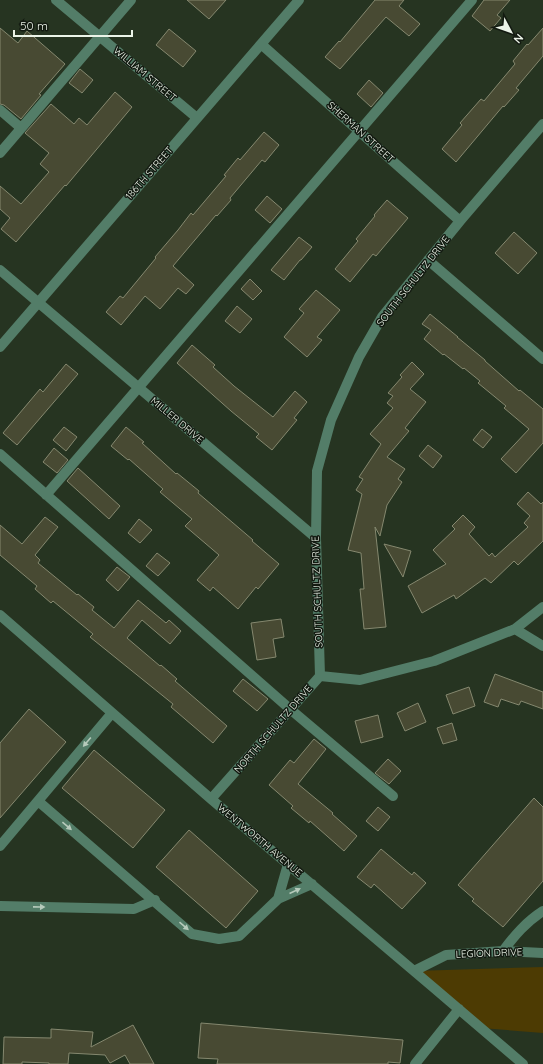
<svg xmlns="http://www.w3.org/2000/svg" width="543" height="1064" viewBox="0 0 543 1064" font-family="Quicksand,sans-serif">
	<rect width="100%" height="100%" fill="#263421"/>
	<!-- green -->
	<path fill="#4d3b03" d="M543,967V1033L481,1028L414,971Z"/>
	<!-- building -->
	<path fill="#484a33" stroke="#85886f" d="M187,0H226L209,19Z
		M375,0H404L399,6L420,24L409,36L386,17L340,69L325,57L339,41L340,42Z
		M484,0H510L497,15L501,18L490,31L472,16Z
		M0,28L18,43L27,31L65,64L39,94L41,95L21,119L4,105L0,104Z
		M543,28V56L516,88L519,90L504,107L503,106L456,162L442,149L462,125L460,123L481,99L484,101L515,64L513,61L527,44L528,45Z
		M169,29L196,51L183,67L156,45Z
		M80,69L93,80L82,93L69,83Z
		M369,80L383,93L371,107L357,94Z
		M115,92L132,107L66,186L65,185L16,242L1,229L10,218L0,209V186L21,204L49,172L40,164L49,153L25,133L51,104L74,124L79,118L87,125Z
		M264,132L279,145L265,162L262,160L230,198L231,200L217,216L216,215L173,266L194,285L186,294L178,288L160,309L145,296L121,325L106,312L120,296L123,298L156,258L155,257L178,230L191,213L193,215L226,176L224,175L238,158L240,160Z
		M267,196L282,209L270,223L255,210Z
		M387,200L408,218L376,256L373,254L350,282L335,269L358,241L356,239L375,216L374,215Z
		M514,232L537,253L518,274L495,253Z
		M299,237L312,247L301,260H300L284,280L271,270Z
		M250,279L262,291L253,300L241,289Z
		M316,290L340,310L317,337L322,340L307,357L284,337L304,313L299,309Z
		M237,306L252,319L240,333L225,321Z
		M430,314L458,337H457L485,360V361L519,391L520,390L543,409V443L516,473L501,459L529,429L504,408L506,406L478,383L480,381L464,368L463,369L444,354L443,355L424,339L431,330L422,324Z
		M192,345L215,365L213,367L234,386L273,417L295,391L307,402L294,418L297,420L272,450L256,437L259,434L231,411L177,363Z
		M412,362L424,374L410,389L426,402L405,428L409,431L387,457L405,469L398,479L402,482L387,505L380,536L375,527L386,627L364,629L360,589H364L361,553L348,550L362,494L356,490L363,479L359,477L381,444L370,434L393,408L387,403L393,396L388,393L402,377L400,375Z
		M66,364L78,374L17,445L3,433L40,389L43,392Z
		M64,427L77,437L66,451L53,440Z
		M126,427L144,442L142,443L176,474L177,473L199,491L198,493L253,540L252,541L279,564L258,589L256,587L238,609L213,587L210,591L197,580L219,555L185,526L192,519L160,492L163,489L129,459L128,460L111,446Z
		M482,429L492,437L483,448L473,440Z
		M428,445L442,456L433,468L419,456Z
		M54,448L68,460L57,473L43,462Z
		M78,468L120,506L109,519L67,481Z
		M528,492L541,504L543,502V541L518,565L514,561L491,583L485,578L456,599L454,595L422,613L408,586L446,564L433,550L455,529L452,526L463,515L475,527L469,534L489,556L492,553L495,557L528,527L524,523L530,516L517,504Z
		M45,517L58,527L35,555L40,560L38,563L77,595L78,594L94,607L92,610L114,628L138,600L166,623L169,620L181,631L170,644L142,620L127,638L160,666L161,665L177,679L175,681L227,726L213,743L171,707L173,704L90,637L93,634L53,601L51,603L35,589L37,586L0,555V525L22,544Z
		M139,519L152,530L140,543L128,533Z
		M384,544L411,551L403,577Z
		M157,553L170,563L158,576L146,566Z
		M117,567L130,577L118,591L106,580Z
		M281,619L284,637L273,639L276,657L257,660L251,623Z
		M495,674L543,692V709L521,701L519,705L501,699L498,707L484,702Z
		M243,679L268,699L257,711L233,691Z
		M469,687L475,706L453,714L446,695Z
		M418,703L426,722L405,731L397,713Z
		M29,709L66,742L0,818V743Z
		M378,715L383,737L361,743L355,721Z
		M452,723L457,740L443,744L437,728Z
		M314,739L326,749L298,784L333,813L332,814L357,836L344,851L310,821L309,823L291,808L293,806L269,785L290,760L294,763Z
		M94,750L165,810L133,848L62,788Z
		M388,759L401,771L389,784L375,773Z
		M534,798L543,807V881L503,927L472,901L474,899L458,885Z
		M378,807L390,817L378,831L366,821Z
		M189,830L258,891L226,928L156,867Z
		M381,849L412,875L414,872L426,883L402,909L374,884L371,888L357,877Z
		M201,1023L403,1040L400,1063L388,1062V1064H217L218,1059L198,1058Z
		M133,1025L154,1064H130L125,1055L110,1063L105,1055L69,1053L68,1064H49V1063L22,1062V1064H3L4,1037L51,1038V1029L93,1032L91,1047Z"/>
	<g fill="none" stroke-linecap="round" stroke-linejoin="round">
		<!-- minor -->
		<path stroke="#537d68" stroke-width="10" d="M56,0L197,118
			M261,44L460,221
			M0,110L21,128
			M0,153L131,0
			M428,260L543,359
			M0,270L316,538
			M0,347L299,0
			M0,454L290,709L393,796
			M46,495L472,0
			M0,615L211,799L434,988L523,1064
			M515,629L543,646
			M320,676L316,538L317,471L331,420L359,357L382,317L460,221L543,124
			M320,676L360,680L434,661L515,629L543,607
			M211,799L320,676
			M38,801L192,934L219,939L239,936L278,899L288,864
			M0,846L112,713
			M278,899L312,884
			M0,906L134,909L155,900
			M503,951C515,935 526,922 543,911
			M414,971L446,955L503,951L543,953
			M415,1064L459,1009"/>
	</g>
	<!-- one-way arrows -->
	<defs><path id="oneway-solid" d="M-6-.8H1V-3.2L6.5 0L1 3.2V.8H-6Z"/></defs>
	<g fill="#b6cabb">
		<use href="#oneway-solid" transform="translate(87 742) rotate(130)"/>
		<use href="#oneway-solid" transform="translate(67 826) rotate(40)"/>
		<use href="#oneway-solid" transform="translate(295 891) rotate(-24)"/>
		<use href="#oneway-solid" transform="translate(39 907) rotate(1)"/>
		<use href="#oneway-solid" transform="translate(184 926) rotate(41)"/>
	</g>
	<g text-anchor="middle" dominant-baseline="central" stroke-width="3" stroke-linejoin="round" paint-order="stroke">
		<!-- street labels -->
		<g font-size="10" fill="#ebf4e8" stroke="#131a11">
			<text transform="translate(145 74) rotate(40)">WILLIAM STREET</text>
			<text transform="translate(361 132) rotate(42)">SHERMAN STREET</text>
			<text transform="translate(149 173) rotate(-49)">186TH STREET</text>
			<text transform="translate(413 281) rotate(-52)">SOUTH SCHULTZ DRIVE</text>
			<text transform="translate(177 420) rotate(40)">MILLER DRIVE</text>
			<text transform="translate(317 592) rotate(-92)">SOUTH SCHULTZ DRIVE</text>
			<text transform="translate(273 729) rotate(-49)">NORTH SCHULTZ DRIVE</text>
			<text transform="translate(260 840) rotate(40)">WENTWORTH AVENUE</text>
			<text transform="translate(489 953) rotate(-2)">LEGION DRIVE</text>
		</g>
	</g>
	<!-- north arrow -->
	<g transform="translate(511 32) rotate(131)" stroke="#131a11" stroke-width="3" paint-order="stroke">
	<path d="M0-3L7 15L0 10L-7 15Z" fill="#ebf4e8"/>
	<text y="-6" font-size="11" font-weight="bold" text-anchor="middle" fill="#ebf4e8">N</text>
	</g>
	<!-- scale -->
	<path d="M14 30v6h118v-6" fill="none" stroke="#ebf4e8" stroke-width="2"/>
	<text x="20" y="30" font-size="12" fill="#ebf4e8" stroke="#131a11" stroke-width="3" paint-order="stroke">50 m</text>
</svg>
